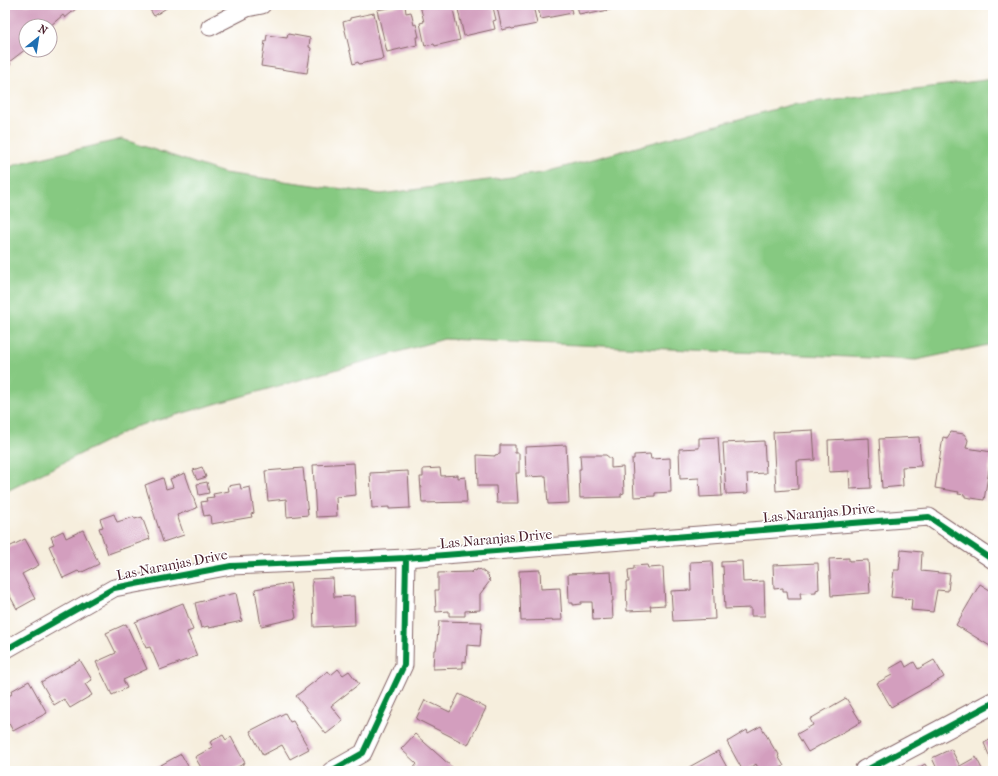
<svg xmlns="http://www.w3.org/2000/svg" width="998" height="776" viewBox="0 0 998 776" font-family="'IM FELL French Canon',serif">
	<rect width="100%" height="100%" fill="#fff"/>
	<filter id="ink" filterUnits="userSpaceOnUse"><feTurbulence type="fractalNoise" baseFrequency=".025" numOctaves="2"/><feDisplacementMap in="SourceGraphic" scale="8" xChannelSelector="R" yChannelSelector="G"/><feConvolveMatrix kernelMatrix="1 2 1 2 8 2 1 2 1" color-interpolation-filters="sRGB"/></filter>
	<filter id="wash" filterUnits="userSpaceOnUse"><feTurbulence type="fractalNoise" baseFrequency=".012" numOctaves="4" result="noise"/><feDisplacementMap in="SourceGraphic" scale="16" xChannelSelector="R" yChannelSelector="G"/><feGaussianBlur stdDeviation="0.9" result="paint"/><feColorMatrix in="noise" values="0 0 0 0 0 0 0 0 0 0 0 0 0 0 0 0 0 1.4 0 .05"/><feComposite in="paint" operator="in"/></filter>
	<g filter="url(#wash)">
		<rect width="100%" height="100%" fill="#f6eedd"/>
		<!-- green -->
		<path fill="#86c981" stroke="#687456" d="M993,79V344L916,360L444,339L134,427L5,492V169L20,163L122,139L224,173L381,194L542,173L790,105Z"/>
		<g id="blocks">
			<!-- building -->
			<path fill="#d39ebe" d="M5,5H77L75,7L77,8L65,18L63,15L50,26H26V44L23,46L26,49L9,62L11,64L5,68Z
				M147,5H171L154,16Z
				M405,5L406,13L411,12L414,25L416,24L419,37H416L417,45L387,52L377,10Z
				M420,5H452L460,40L435,46L434,44L425,46L420,23L424,22Z
				M457,5H490L491,8L493,7L496,20L493,21L495,29L464,36Z
				M500,5H533L537,24L512,29L511,28L502,30L497,7L501,6Z
				M537,5H570L572,13L541,19Z
				M577,5H614V9L589,14V12L579,14Z
				M374,13L383,59L359,64L358,62L353,64L343,22L350,20V18Z
				M288,34L310,38L309,47L311,48L307,73L261,66L265,41H266L267,35L287,38Z
				M813,430L815,460L797,461L798,489L776,491L773,432Z
				M951,432L964,434L968,440L966,448L992,452L984,500L965,497V495L958,494L959,492L935,488L943,437L947,438Z
				M718,437L722,496L700,497L699,478L680,479L679,449L699,448V438Z
				M919,437L921,466L902,467L903,486L882,488L879,439Z
				M869,438L871,488L850,489L849,471L829,472L828,440Z
				M764,441L766,473L747,474L748,493L726,494L723,443Z
				M500,445H515V453H519V473H516L518,503H497L496,486H478L477,455L495,456V455L500,454Z
				M566,445L569,503L548,504L546,476L526,477L525,447Z
				M650,454L651,459L670,458L671,492L655,493V496L634,497L632,459H634V455Z
				M580,455H606L611,459V468L623,467L624,493L621,494V497L580,498L579,469H581Z
				M354,463L356,495L336,497L337,516L316,517L313,465Z
				M202,467L206,477L197,480L193,470Z
				M303,468L308,515L287,517L286,499L268,501L265,471Z
				M440,468L441,476L458,475V478L465,477L467,502L422,503L420,477H423V469Z
				M408,471L410,508L389,509V507L372,508L370,473Z
				M185,473L197,508L177,515L184,535L163,542L145,485L163,478L166,489L173,487L170,479Z
				M207,482L209,493L199,495L197,484Z
				M240,484L241,489L250,487L254,513L251,514L252,517L211,524L210,515L204,516L201,502L207,501L206,498L214,497L213,494L229,491L228,486Z
				M114,514L117,522L134,517L135,519L142,517L150,539L108,554L99,528L103,527L100,519Z
				M83,530L99,564L80,573L78,571L63,578L49,546L54,544L51,537L63,531L66,538Z
				M25,539L39,565L22,574L35,599L17,609L5,587V549Z
				M901,550L922,552L921,571L950,574L948,591L937,590L933,612L911,610L912,599L891,597L894,570H899Z
				M849,558V561L868,560L870,593L831,596L829,559Z
				M712,561L715,619L673,621L671,591L691,590L690,562Z
				M742,561L743,582L764,581L765,616H751V608L725,609L723,566L721,567V562Z
				M818,563L819,589L816,590V592L800,593L801,599H788L787,591H783V588L774,589L773,565Z
				M647,565L648,568L663,567L665,605L650,606L651,610L627,611L626,582H629L628,570L634,569V566Z
				M477,569L479,570L480,569L489,576L488,577L490,579L488,580L490,581L480,594V610L465,611V616H449V611L436,612L435,590H438V573L471,572V573L474,570L476,571Z
				M540,570L541,589L560,588L562,620L521,621L519,571Z
				M611,572L613,601H612L613,619L593,620L592,602H581V604L573,605V603H569L568,574Z
				M333,578L334,597L354,596L355,625L314,627L312,579Z
				M290,583L296,618L261,626L255,589Z
				M980,584L993,592V605L989,611L993,614V642L990,646L956,625Z
				M236,593L242,621L209,628L208,626L201,628L195,603Z
				M183,603L193,630L187,632L197,656L160,670L150,647L146,648L135,622Z
				M439,621L482,622L480,646L467,645L466,662L463,661V668L433,669L434,650H436Z
				M126,624L147,669L123,680L127,688L112,695L96,662L116,653L106,633Z
				M80,660L92,680L85,684L92,695L70,708L64,699L54,705L41,682Z
				M934,660L944,677L891,707L877,683L892,675L889,669L903,661L906,667L914,662L918,669Z
				M338,669L343,675L349,671L359,684L331,706L343,721L326,734L296,696L328,671L331,675Z
				M29,681L47,713L13,731L5,716V698L12,694L11,691Z
				M459,694L486,708L468,745L416,719L425,700L450,712Z
				M846,698L861,722L808,752L797,734L813,725L810,719Z
				M285,713L290,722L293,721L309,749L290,759L282,745L263,755L250,731Z
				M761,726L776,752L777,751L779,755L778,756L784,766L775,771H760L756,764L747,771H743L727,742L747,730L748,733Z
				M415,734L452,767L448,771H411L417,764L401,749Z
				M223,735L226,740L231,737L245,763L230,771H203L195,757L213,747L210,742Z
				M993,738V765L984,743Z
				M951,749L960,766L976,757L983,771H938L932,758Z
				M718,751L729,771H682Z
				M181,754L191,771H150Z
				M925,764L929,771H913Z"/>
		</g>
	</g>
	<g filter="url(#ink)">
		<use href="#blocks" fill-opacity="0" stroke="#866769" stroke-width="1"/>
		<g fill="none" stroke-linecap="round" stroke-linejoin="round">
			<!-- minor casing -->
			<g stroke="#866769" stroke-width="19">
				<path id="minor" d="M210,27L247,8L262,5
					M5,650L114,588L231,566L406,558L929,517L993,560
					M331,771L363,753L404,665L406,558"/>
			</g>
			<!-- tertiary casing -->
			<g stroke="#866769" stroke-width="23">
				<path id="tertiary" d="M865,771L993,703"/>
			</g>
			<!-- minor -->
			<use href="#minor" stroke="#fff" stroke-width="17"/>
			<!-- tertiary -->
			<use href="#tertiary" stroke="#fff" stroke-width="21"/>
			<!-- cycleway casing -->
			<g stroke="#fff" stroke-width="8">
				<path id="cycleway" d="M5,650L114,588L231,566L406,558L929,517L993,560
					M331,771L363,753L404,665L406,558
					M865,771L993,703"/>
			</g>
			<!-- cycleway -->
			<use href="#cycleway" stroke="#00873e" stroke-width="6"/>
		</g>
	</g>
	<g text-anchor="middle" dominant-baseline="central" stroke-width="3" stroke-linejoin="round" paint-order="stroke">
		<!-- street labels -->
		<g font-size="14" fill="#4a1f2b" stroke="#fff">
			<text transform="translate(819 513) rotate(-5)">Las Naranjas Drive</text>
			<text transform="translate(496 539) rotate(-5)">Las Naranjas Drive</text>
			<text transform="translate(172 565) rotate(-11)">Las Naranjas Drive</text>
		</g>
	</g>
	<!-- margin -->
	<rect width="998" height="776" fill="none" stroke="#fff" stroke-width="20"/>
	<!-- north arrow -->
	<g transform="translate(38 38) rotate(30)"><circle r="19" fill="#ffffff" stroke="#b7a5aa"/>
	<path d="M0-3L7 15L0 10L-7 15Z" fill="#1f6fb2"/>
	<text y="-6" font-size="11" font-weight="bold" text-anchor="middle" fill="#4a1f2b">N</text>
	</g>
</svg>
